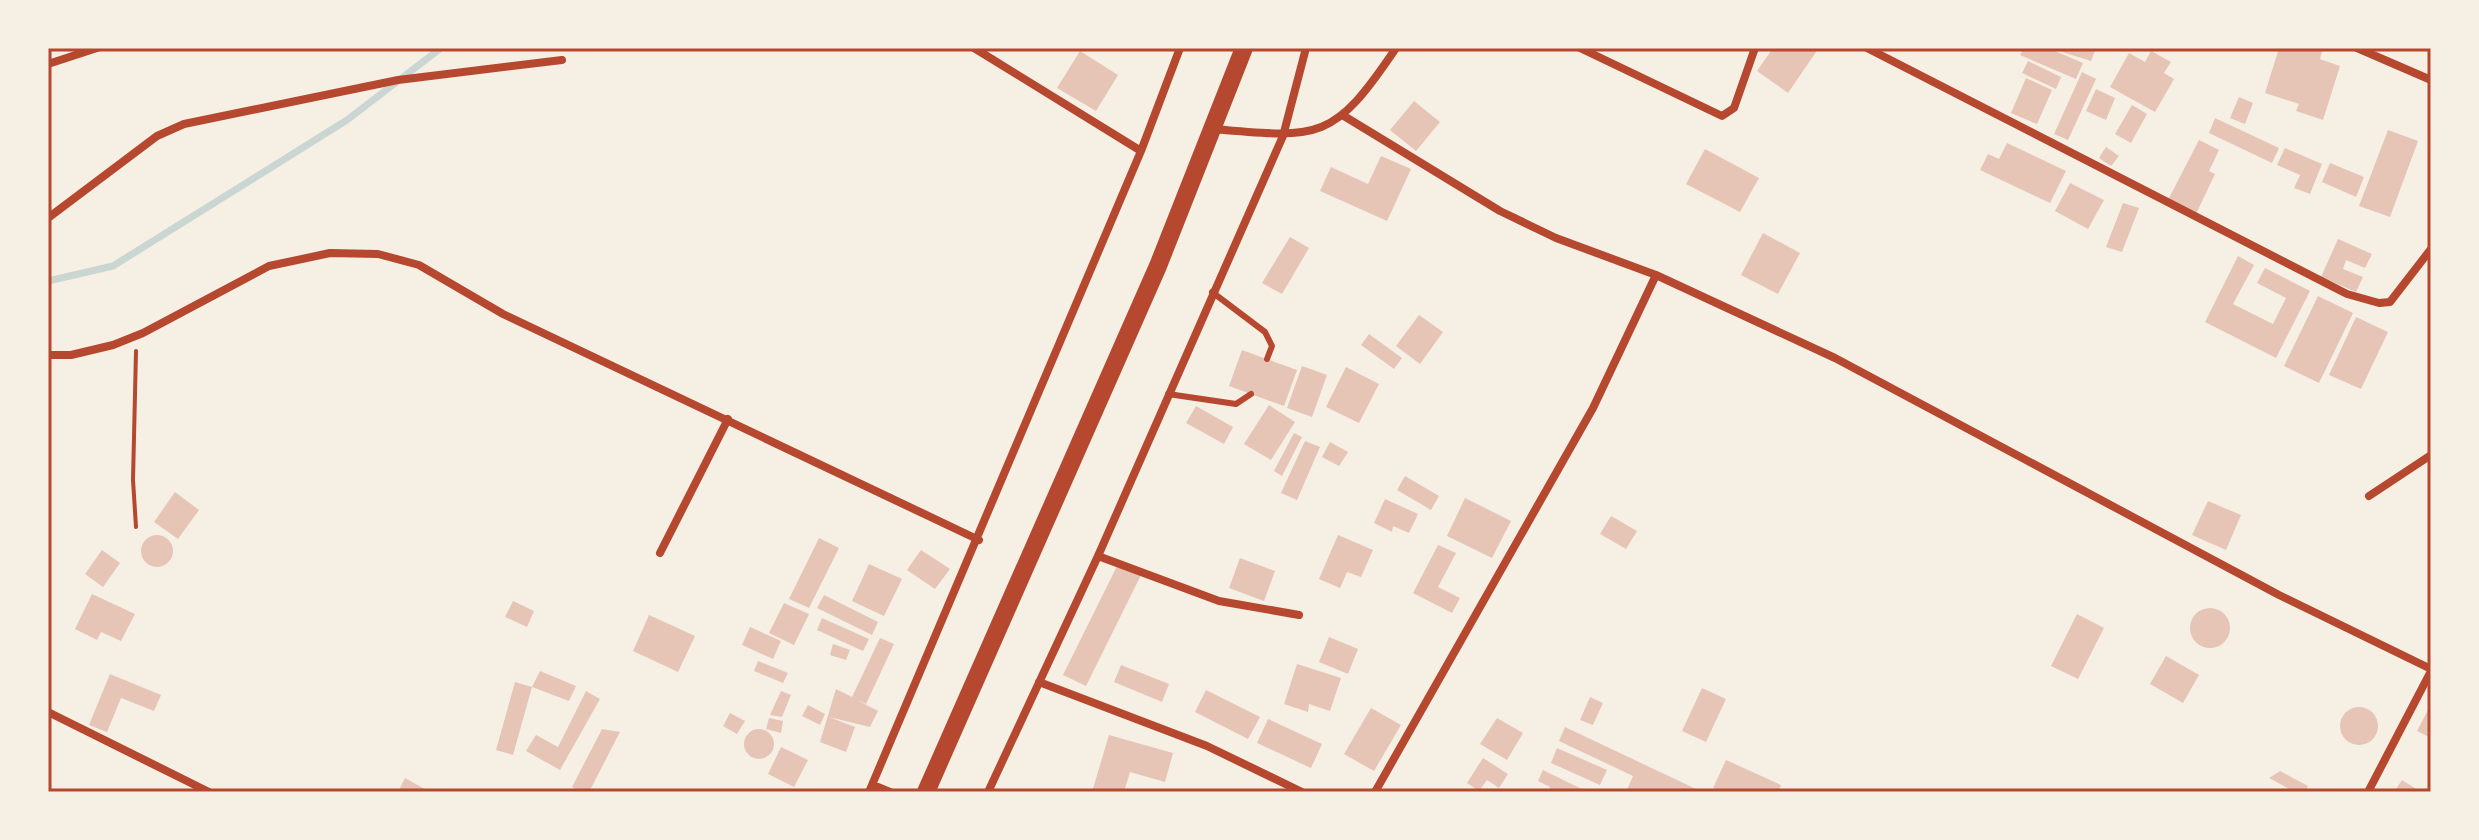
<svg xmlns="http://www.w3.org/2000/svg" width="2479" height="840" viewBox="0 0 2479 840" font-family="'DM Sans',sans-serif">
	<rect width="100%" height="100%" fill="#f6efe4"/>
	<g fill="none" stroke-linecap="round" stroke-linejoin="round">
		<!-- stream -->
		<path stroke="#c9d6d2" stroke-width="7" d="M48,281L113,266L347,120L441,48"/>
	</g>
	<!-- building -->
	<path fill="#e6c5b7" d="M1773,48H1811L1816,52L1788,93L1757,71Z
		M2024,48H2048L2083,63L2076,79L2020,55Z
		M2060,48H2096L2091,61L2059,51Z
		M2279,48H2311L2322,51L2320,59L2340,66L2323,120L2296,111L2299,104L2265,93Z
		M1080,51L1118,75L1096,111L1057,88Z
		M2151,51L2171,62L2164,73L2174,79L2155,112L2110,87L2129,53L2145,62Z
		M2028,61L2061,77L2056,89L2022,73Z
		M2082,72L2096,79L2068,140L2054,134Z
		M2026,78L2052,90L2037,124L2011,113Z
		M2096,89L2115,98L2106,120L2086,111Z
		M2239,97L2253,103L2245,124L2230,118Z
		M1414,101L1440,122L1416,151L1390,130Z
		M2132,105L2147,114L2131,143L2115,134Z
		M2215,118L2279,148L2272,163L2209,133Z
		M2388,130L2418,141L2390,217L2359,206Z
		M2199,140L2219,150L2209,171L2215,174L2196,214L2168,200Z
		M2007,143L2066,171L2050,203L1980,170L1988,154L1999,159Z
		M2106,147L2119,156L2111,166L2099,158Z
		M2285,148L2322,164L2310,194L2294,188L2300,175L2277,165Z
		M1705,149L1759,178L1740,212L1686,184Z
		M1381,156L1411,169L1387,221L1320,191L1331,167L1368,184Z
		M2330,163L2364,177L2356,197L2322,182Z
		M2070,183L2104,200L2088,229L2055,211Z
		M2123,203L2139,208L2122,252L2106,247Z
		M1763,233L1800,253L1778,294L1741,275Z
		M1290,237L1309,248L1282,294L1262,283Z
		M2338,239L2372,254L2365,268L2346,260L2343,269L2363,277L2356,292L2321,277Z
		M2238,256L2254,265L2233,304L2273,324L2286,298L2257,283L2265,268L2310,291L2276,358L2205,322Z
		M2318,296L2353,313L2319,383L2284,366Z
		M1419,315L1443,332L1420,364L1396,346Z
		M2356,317L2388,332L2361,389L2329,375Z
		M1369,334L1402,358L1394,369L1361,345Z
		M1242,350L1297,370L1284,406L1229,386Z
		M1302,366L1327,375L1312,417L1287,408Z
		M1346,367L1379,384L1359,423L1326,407Z
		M1269,405L1295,422L1271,460L1244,444Z
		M1196,406L1233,427L1224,444L1186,423Z
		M1294,433L1302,437L1282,476L1274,471Z
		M1305,441L1320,447L1297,500L1281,493Z
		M1330,442L1348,452L1339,466L1322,457Z
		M1405,476L1439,496L1431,510L1397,490Z
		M175,492L199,510L178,539L154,522Z
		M1465,498L1511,521L1492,558L1447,536Z
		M1385,499L1418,514L1409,533L1393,526L1392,532L1374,523Z
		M2208,501L2241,515L2226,550L2192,535Z
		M1611,516L1637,531L1626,549L1600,534Z
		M1338,535L1373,550L1361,577L1347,572L1340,588L1319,579Z
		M141 551a16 16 0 1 1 32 0a16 16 0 1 1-32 0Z
		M819,538L839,548L809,608L789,599Z
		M1438,545L1456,553L1438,587L1460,598L1452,613L1413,593Z
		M102,550L120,563L103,587L85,574Z
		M921,550L950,569L935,589L907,570Z
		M1240,558L1275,571L1264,601L1229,588Z
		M869,564L902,579L884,616L852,601Z
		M1118,564L1141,575L1086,686L1063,675Z
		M92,594L135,614L121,641L101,632L97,640L75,629Z
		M824,595L878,622L872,635L817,608Z
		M513,601L534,611L527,627L505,617Z
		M784,603L809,614L794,645L769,633Z
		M2190 628a20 20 0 1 1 40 0a20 20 0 1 1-40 0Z
		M2077,614L2104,628L2078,679L2051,666Z
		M649,615L695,636L678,672L633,651Z
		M822,618L869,639L863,651L817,630Z
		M750,627L781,641L773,659L742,645Z
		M1329,637L1358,649L1348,674L1319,662Z
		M880,638L894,644L866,704L857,700L878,711L870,727L829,717L855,727L846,752L820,742L836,689L852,697Z
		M833,644L850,650L846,660L830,655Z
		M2166,656L2199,675L2183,703L2150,684Z
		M758,661L788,673L783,683L754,671Z
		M1297,664L1341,678L1330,711L1309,704L1308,712L1284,704Z
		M1121,665L1169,684L1162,702L1114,682Z
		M540,671L576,686L569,701L532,687Z
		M110,674L161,695L154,711L121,698L107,732L89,725Z
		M515,682L532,687L513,755L496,750Z
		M1702,688L1726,699L1706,742L1682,731Z
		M1206,690L1260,717L1248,739L1195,712Z
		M586,691L600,699L560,770L526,751L536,735L558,747Z
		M781,691L791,695L782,717L770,715Z
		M1590,697L1603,703L1593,725L1580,720Z
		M808,705L825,714L820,725L802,716Z
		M2340 726a19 19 0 1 1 38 0a19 19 0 1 1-38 0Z
		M1371,708L1401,725L1374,771L1344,754Z
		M2429,708L2431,710V738L2417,731Z
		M730,713L745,721L737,734L723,726Z
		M769,718L783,721L781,733L766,729Z
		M1497,718L1523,733L1507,760L1480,744Z
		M1268,719L1322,744L1311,768L1257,743Z
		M1565,727L1696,789L1694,792H1626L1633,776L1559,741Z
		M602,729L620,732L589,792H581L572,787Z
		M744 744a15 15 0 1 1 30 0a15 15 0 1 1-30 0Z
		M1109,735L1173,753L1165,782L1130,772L1124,792H1092Z
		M781,747L808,760L794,787L768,774Z
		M1557,748L1607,770L1600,785L1551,763Z
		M1483,758L1508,774L1499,788L1487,780L1479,791L1467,783Z
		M1726,760L1781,785L1778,792H1721L1713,788Z
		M1543,770L1588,792H1548L1550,787L1538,781Z
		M2280,771L2308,786L2305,792H2295L2269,778Z
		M405,778L430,792H398Z
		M2402,780L2421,792H2394Z"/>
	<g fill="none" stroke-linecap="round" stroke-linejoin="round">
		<!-- path -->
		<path stroke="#b5482f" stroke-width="4" d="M136,351L133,480L136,527"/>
		<!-- service -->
		<path stroke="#b5482f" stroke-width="6" d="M1212,292L1265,332L1272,346L1267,359
			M1168,394L1236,404L1251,394"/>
		<!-- minor -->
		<path stroke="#b5482f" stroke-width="8" d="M974,48L1141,151
			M1580,48L1722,116L1734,108L1755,48
			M1867,48L2347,294L2379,303L2390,302L2431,249
			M2357,48L2431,80
			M48,64L97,48
			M1344,116L1500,211L1556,238L1656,275L1835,358L2279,595L2431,669
			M1214,129C1321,139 1334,140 1396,48
			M48,218L157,136L184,124L398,80L562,60
			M48,355H71L113,345L143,333L269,266L330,253L378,254L419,265L503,314L979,540
			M2369,496L2431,455
			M660,553L728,419
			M1098,556L1219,601L1299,615
			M1039,682L1207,746L1302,792
			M48,712L209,792
			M873,785L890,792
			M869,792L1141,151L1180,48
			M988,792L1098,556L1283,136L1306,48
			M1375,792L1593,408L1656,275
			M2368,792L2431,671"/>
		<!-- trunk -->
		<path stroke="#b5482f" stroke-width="18" d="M926,792L1158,266L1244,48"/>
	</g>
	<!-- border -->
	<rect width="2479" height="840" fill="none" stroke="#f6efe4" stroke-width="100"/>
	<rect x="50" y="50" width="2379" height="740" fill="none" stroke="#b5482f" stroke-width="3"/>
</svg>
